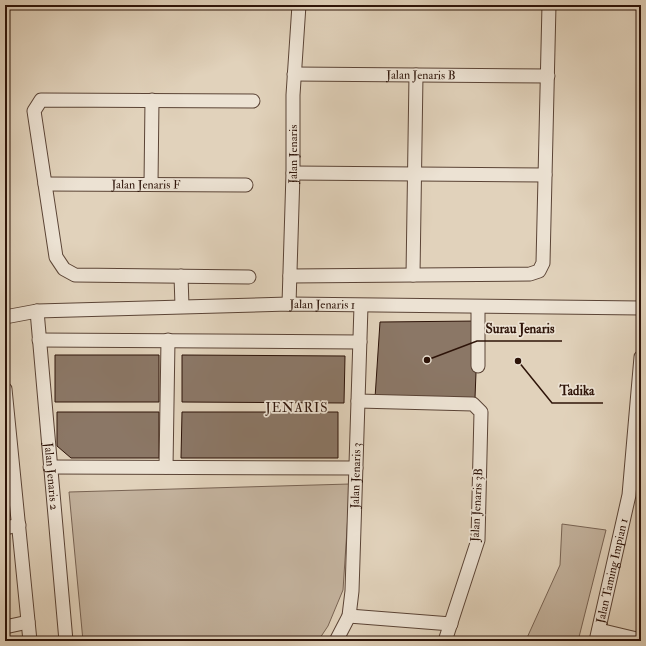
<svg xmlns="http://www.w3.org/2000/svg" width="646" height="646" viewBox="0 0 646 646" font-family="'IM FELL Double Pica',serif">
	<rect width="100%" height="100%" fill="#e1d2bb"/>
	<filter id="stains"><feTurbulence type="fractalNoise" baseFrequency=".005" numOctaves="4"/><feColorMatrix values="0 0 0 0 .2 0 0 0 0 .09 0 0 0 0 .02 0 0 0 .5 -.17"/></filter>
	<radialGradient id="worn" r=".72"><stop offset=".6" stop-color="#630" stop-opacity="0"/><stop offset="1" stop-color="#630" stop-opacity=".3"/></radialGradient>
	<!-- green -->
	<path fill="#c3b29d" stroke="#786353" d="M350,484L343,590L328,626L318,641H83L69,492Z
		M562,524L606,530L578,641L526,640L560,565Z"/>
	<!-- building -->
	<path fill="#8b7766" stroke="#2e1409" d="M478,321L475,398H375L380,322Z
		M55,355H159V402H55Z
		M182,355L345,356L344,403L182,402Z
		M57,412H159V458H71L57,446Z
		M182,412H338V458H181Z"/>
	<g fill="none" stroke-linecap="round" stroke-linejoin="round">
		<!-- minor casing -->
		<g stroke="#5b4436" stroke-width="15">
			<g id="minor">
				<path id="s1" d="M294,74L548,76"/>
				<path d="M293,173L545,175"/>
				<path id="s2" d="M45,184L246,185"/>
				<path d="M151,184L152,100"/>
				<path d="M413,275L416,75"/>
				<path d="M181,276L182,306"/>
				<path d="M290,276L530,274L539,271L543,263L549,5"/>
				<path d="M249,277L75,275L64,269L56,257L34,111L41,100L253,101"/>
				<path id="s3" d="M289,304L293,173V95L299,5"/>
				<path d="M478,307V366"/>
				<path id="s4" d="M37,311L66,641"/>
				<path id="s5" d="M5,317L37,311L289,304L641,308"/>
				<path d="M39,340L360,342"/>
				<path d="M5,389L30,641"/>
				<path d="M358,401L473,404L481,412L478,540L445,641"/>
				<path d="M50,467L356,468"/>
				<path d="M166,467L168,340"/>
				<path d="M5,528L19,525"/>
				<path d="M349,616L451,624"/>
				<path d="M5,627L28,622"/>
				<path d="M599,630L641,640"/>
				<path id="s6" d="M336,641L349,616L352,591L361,306"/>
				<path id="s7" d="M596,641L629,495L641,357"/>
			</g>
		</g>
		<!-- minor -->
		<use href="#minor" stroke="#ece2d3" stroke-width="13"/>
	</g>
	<g text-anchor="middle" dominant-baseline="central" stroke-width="3.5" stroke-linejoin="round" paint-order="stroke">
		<!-- street labels -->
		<g font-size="12" fill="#2e1409" stroke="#ece2d3">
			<text stroke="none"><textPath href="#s1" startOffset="127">Jalan Jenaris B</textPath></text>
			<text stroke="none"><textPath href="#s3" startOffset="150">Jalan Jenaris</textPath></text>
			<text stroke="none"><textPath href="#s2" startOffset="101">Jalan Jenaris F</textPath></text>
			<text stroke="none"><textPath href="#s5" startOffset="318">Jalan Jenaris 1</textPath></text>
			<text stroke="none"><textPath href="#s6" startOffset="169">Jalan Jenaris 3</textPath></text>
			<text stroke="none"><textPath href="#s4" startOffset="166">Jalan Jenaris 2</textPath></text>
			<text transform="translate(477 505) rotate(-87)">Jalan Jenaris 3B</text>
			<text stroke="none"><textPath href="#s7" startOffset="72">Jalan Taming Impian 1</textPath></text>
		</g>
		<!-- neighbourhood labels -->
		<g font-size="13" letter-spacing="1" fill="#2e1409" stroke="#ece2d3">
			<text x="297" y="408">JENARIS</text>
		</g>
	</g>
	<!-- callouts -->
	<path fill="none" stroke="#2e1409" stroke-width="1.5" d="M427 360L477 341H562M518 361L552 403H603"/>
	<g fill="#2e1409" stroke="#ece2d3" stroke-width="1.5">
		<circle cx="427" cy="360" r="4"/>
		<circle cx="518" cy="361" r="4"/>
	</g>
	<g font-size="13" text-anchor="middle" font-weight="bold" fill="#2e1409" stroke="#ece2d3" stroke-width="3.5" stroke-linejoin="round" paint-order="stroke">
		<text x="520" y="333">Surau Jenaris</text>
		<text x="577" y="395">Tadika</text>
	</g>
	<!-- margin -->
	<rect width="646" height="646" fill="none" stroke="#e1d2bb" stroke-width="20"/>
	<rect x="6" y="6" width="634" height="634" fill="none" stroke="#2e1409" stroke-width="2"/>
	<rect x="10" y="10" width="626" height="626" fill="none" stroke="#2e1409"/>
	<rect width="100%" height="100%" filter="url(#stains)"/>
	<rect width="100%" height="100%" fill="url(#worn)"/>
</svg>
